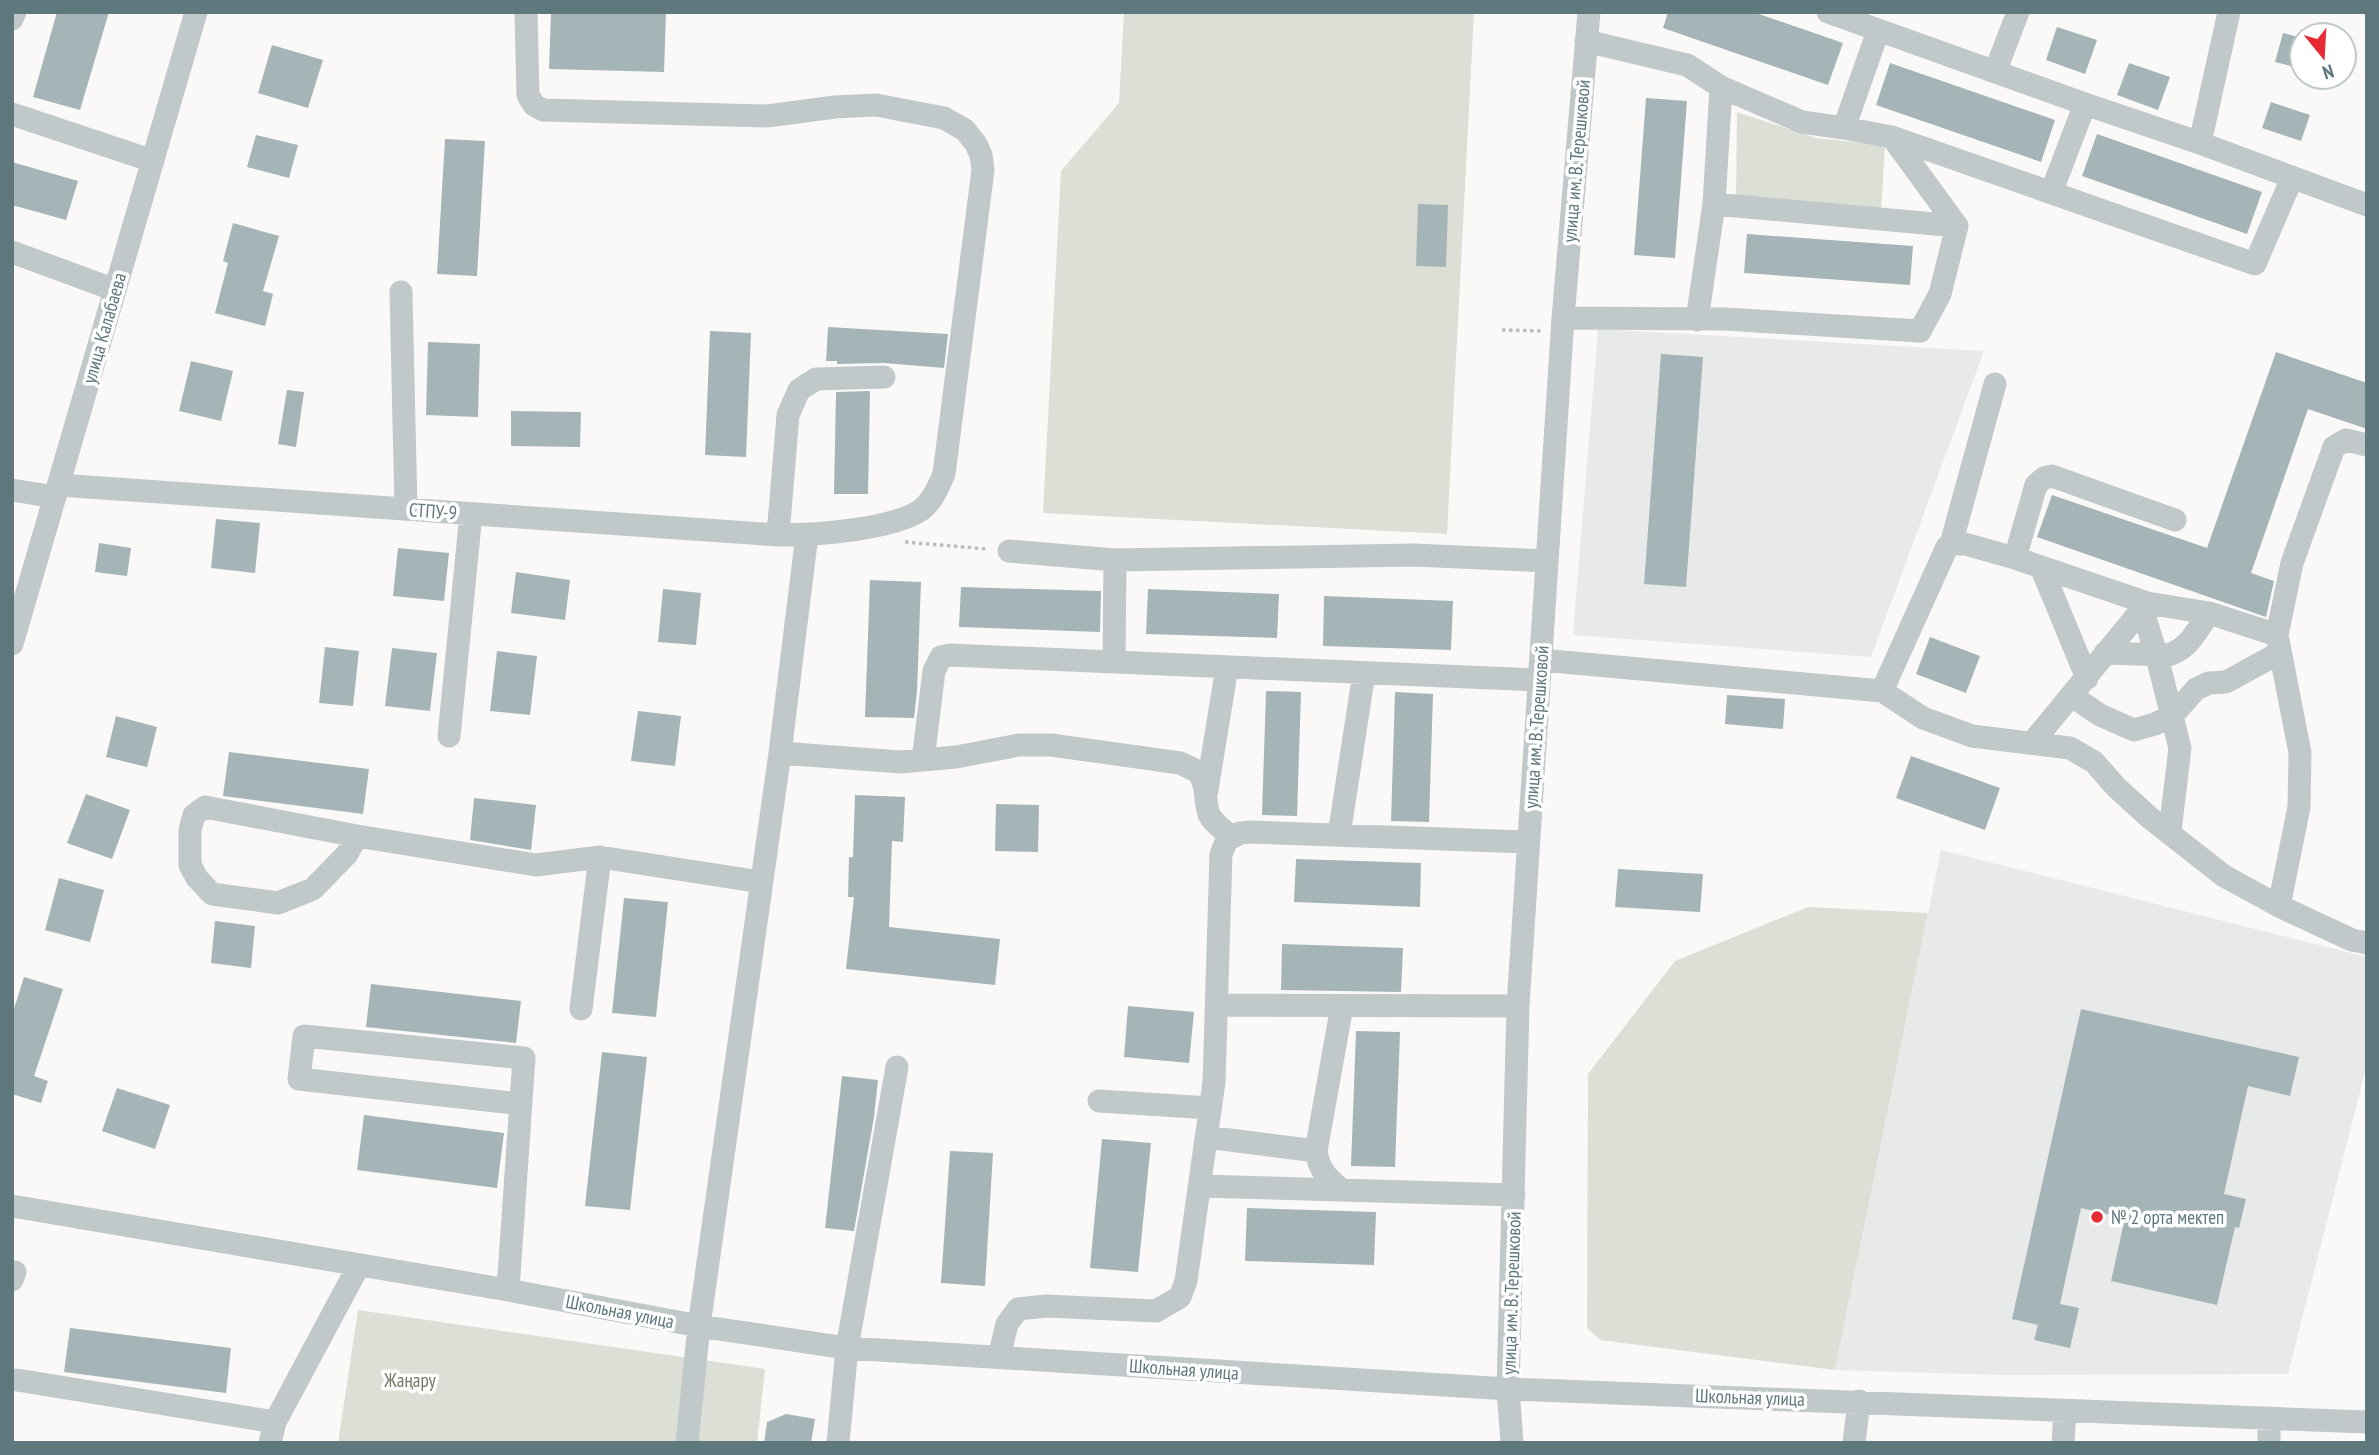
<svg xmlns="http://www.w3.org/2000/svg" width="2379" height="1455" viewBox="0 0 2379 1455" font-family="'PT Sans Narrow',sans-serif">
	<rect width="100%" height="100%" fill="#faf9f8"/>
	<!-- built -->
	<path fill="#e8e9e9" d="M1598,329L1984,351L1871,657L1573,635Z
		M1941,850L2367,957V1064L2288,1374L2001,1375L1835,1370Z"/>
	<!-- green -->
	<path fill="#dcdfd6" d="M1124,12H1474L1447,534L1043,513L1061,171L1119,103Z
		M1737,112L1816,138L1885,145L1881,212L1736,199Z
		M1808,907L1928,913L1835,1370L1600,1340L1587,1328L1588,1074L1675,961Z
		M358,1310L765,1369L757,1443H338Z"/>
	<!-- building -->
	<path fill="#a5b4b6" d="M57,12H109L80,110L33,97Z
		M551,12H666L664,72L549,69Z
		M1668,12H1753L1843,43L1828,85L1663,28Z
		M2057,27L2097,40L2085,74L2046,60Z
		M2283,33L2302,38V69L2275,62Z
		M272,45L323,60L308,108L258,93Z
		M1890,63L2055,120L2041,162L1876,105Z
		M2129,63L2170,77L2158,110L2117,95Z
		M1646,98L1687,101L1675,258L1634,255Z
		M2271,102L2310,115L2301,141L2262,128Z
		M2097,134L2262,192L2247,234L2082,176Z
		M256,135L298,145L289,178L247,167Z
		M445,139L485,141L477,276L437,274Z
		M12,162L78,181L66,220L12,205Z
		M1418,204L1448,205L1446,267L1416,266Z
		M233,223L279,236L263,291L273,294L265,326L215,313L228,263L223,261Z
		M1747,234L1913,246L1910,285L1744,273Z
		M828,327L948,334L944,368L884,363L837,364V361H826Z
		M710,331L751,333L746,457L705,455Z
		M428,342L480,344L478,417L426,415Z
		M2276,352L2367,383V429L2308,409L2251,573L2274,581L2266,617L2037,537L2052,495L2207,548Z
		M1661,354L1703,357L1686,587L1644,584Z
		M191,361L233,371L221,421L179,411Z
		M287,390L304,392L296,447L278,444Z
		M870,391L868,494H834L836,392Z
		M511,411L581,412L580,447L511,446Z
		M216,519L260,523L255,573L211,568Z
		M99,543L131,548L127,576L95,572Z
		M398,548L449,553L444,601L393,596Z
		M516,572L570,580L565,620L511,613Z
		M870,580L921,582L917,691L914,718L865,717Z
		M961,587L1101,591L1100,632L959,627Z
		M663,589L701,593L696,645L658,642Z
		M1148,589L1279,594L1277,638L1146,634Z
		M1324,596L1453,601L1451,650L1323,646Z
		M1930,637L1980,656L1966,693L1916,674Z
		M325,647L359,651L353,706L319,703Z
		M392,648L437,653L430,711L385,706Z
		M497,651L537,656L530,715L490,711Z
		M1266,691L1301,692L1297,816L1262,815Z
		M1395,692L1433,694L1429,822L1391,821Z
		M1727,695L1785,699L1783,729L1725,724Z
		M638,711L681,716L675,766L631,761Z
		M116,716L157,727L147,767L106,757Z
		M229,752L369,769L363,814L223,796Z
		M1911,756L2000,788L1985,830L1896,798Z
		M86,794L130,810L112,859L67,843Z
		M855,795L905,797L903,842L892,841L889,927L1000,939L995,985L846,969L854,897H848L849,857H853Z
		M474,798L536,805L531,850L470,840Z
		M996,804L1039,805L1038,852L995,851Z
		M1296,859L1421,863L1420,907L1294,902Z
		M1618,869L1703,874L1700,912L1615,907Z
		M59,878L104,890L90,942L45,930Z
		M624,898L668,902L656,1017L612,1013Z
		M215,921L255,926L251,968L211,963Z
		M1282,944L1403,948L1401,992L1281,990Z
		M24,977L63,989L34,1076L48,1081L41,1103L12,1094V1015Z
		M371,984L521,1001L516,1043L366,1027Z
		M1128,1006L1194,1012L1189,1063L1124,1057Z
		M2081,1009L2299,1057L2290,1096L2248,1086L2224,1194L2246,1199L2239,1228L2235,1227L2217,1305L2111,1281L2125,1218L2081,1208L2060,1304L2079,1308L2070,1348L2034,1340L2038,1325L2012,1319Z
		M1356,1031L1400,1032L1395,1167L1351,1166Z
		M602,1052L647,1057L630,1210L585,1206Z
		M842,1076L878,1080L874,1117L854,1231L825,1228Z
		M117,1088L170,1105L155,1149L102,1131Z
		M364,1115L504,1133L497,1188L357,1170Z
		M1102,1139L1151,1143L1138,1272L1090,1268Z
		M950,1151L993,1153L985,1286L941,1283Z
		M1247,1208L1376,1212L1374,1265L1245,1261Z
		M70,1328L231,1348L226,1393L64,1372Z
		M786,1414L815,1419L811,1443H764L767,1422Z"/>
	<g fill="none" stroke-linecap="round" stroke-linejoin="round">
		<!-- path -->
		<path stroke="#b9bfc0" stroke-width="3.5" stroke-dasharray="3.5 3.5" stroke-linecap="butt" d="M1502,330L1543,331
			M905,542L988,549"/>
		<!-- minor -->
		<path stroke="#c1c8ca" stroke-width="23" d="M1828,12L2085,104L2200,143L2367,205
			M12,19L15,12
			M1586,41L1687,65L1721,87
			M1995,72L2018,12
			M12,114L153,161
			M1844,128L1892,137L1957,226
			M1892,137L2255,264L2292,178
			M2200,143L2229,12
			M2051,193L2085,104
			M12,252L115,290
			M401,292L406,509
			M1563,318L1725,319L1920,331L1940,294L1957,226L1714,204L1721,87L1802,122L1844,128L1878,31
			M1697,320L1714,204
			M59,485L778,535C815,535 891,530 921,510C933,501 938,487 944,474L983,170L981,155L976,144L965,130L944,118L876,105L835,107L767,116L543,110L534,105L528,95L526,12
			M12,490L55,497
			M778,535L788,415L799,390L816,379L884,377
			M1951,544L1995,384
			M1009,551L1115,560
			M2015,558L2036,485L2044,478L2052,476L2175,520
			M2041,567L2087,678
			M2142,609L2156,653L2180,748L2170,831
			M2277,635L2300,753L2299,807L2279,906
			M12,644L196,12
			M2105,653L2168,655C2189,649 2197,630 2209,613
			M1541,660L1882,691L1923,718L1972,736L2070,748L2094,762L2116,787L2150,818L2224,876L2279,906L2352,940L2367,943
			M1114,662L1115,560L1414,555L1547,561
			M1882,691L1947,547L1951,544H1965L2015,558L2147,603L2209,613L2277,635L2292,563L2334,447L2346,440L2367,445
			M2072,696L2100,715L2134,730L2155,724L2173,715L2196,689L2209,683L2226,682L2279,653
			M449,736L471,514
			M2032,743L2147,603
			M780,753L901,762L956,757L1019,745H1051L1180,763L1199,772C1208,790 1204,795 1208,811C1210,821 1224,830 1231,837
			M923,760L934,671L941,657L950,655L1539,680
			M1207,790L1227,667
			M1339,835L1364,673
			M357,836L347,854L313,889L278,903L212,894L197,878L190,865V830L194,815L205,807L357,836L536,865L600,857L761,882
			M1217,1005L1518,1006
			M581,1009L600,857
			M1099,1101L1210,1108
			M1206,1137L1316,1151
			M1199,1186L1514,1195
			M1342,1190C1327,1178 1319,1170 1316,1151L1342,1006
			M12,1206L508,1290L699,1326L847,1348L1508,1389L2367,1422
			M12,1280L15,1272
			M508,1290L524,1058L304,1036L299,1079L521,1104
			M999,1357L1007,1324L1018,1309L1046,1306L1156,1311L1180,1297L1186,1281L1214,1082L1221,854L1227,840L1240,833L1250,832L1528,842
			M17,1380L275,1422
			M270,1443L275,1422L359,1265
			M687,1443L699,1326L780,753L807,535
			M838,1443L847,1348L897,1067
			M1512,1443L1508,1389L1518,1006L1563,318L1589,12
			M1854,1443L1859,1401
			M2063,1443L2065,1411
			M2269,1443V1418"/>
	</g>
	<!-- markers -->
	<circle fill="#e62b34" stroke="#fff" stroke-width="2.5" cx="2097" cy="1217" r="7"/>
	<g text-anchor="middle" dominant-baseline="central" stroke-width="7" stroke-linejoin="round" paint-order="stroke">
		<!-- street labels -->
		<g font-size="19" fill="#5f787d" stroke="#fff">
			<text transform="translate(1576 161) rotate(-85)">улица им. В. Терешковой</text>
			<text transform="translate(104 328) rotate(-74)">улица Калабаева</text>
			<text transform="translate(433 511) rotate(4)">СТПУ-9</text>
			<text transform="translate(1536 727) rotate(-86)">улица им. В. Терешковой</text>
			<text transform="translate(1511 1293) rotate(-88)">улица им. В. Терешковой</text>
			<text transform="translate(620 1311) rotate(11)">Школьная улица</text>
			<text transform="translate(1184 1369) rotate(4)">Школьная улица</text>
			<text transform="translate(1750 1397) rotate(2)">Школьная улица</text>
		</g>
		<!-- poi labels -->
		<g font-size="19" fill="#5f787d" stroke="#fff" text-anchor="start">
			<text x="2111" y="1217">№ 2 орта мектеп</text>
		</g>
		<!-- park labels -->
		<g font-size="19" fill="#6e7a63" stroke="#fff">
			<text x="410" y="1380">Жаңару</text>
		</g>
	</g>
	<!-- border -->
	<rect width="2379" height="1455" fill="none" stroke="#5f787d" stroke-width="28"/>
	<!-- north arrow -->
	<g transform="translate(2323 56) rotate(162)"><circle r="33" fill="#ffffff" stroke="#bfc9cb" stroke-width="2"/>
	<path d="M0-5L12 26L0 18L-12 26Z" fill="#e62b34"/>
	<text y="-10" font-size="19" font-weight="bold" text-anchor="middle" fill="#5f787d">N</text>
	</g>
</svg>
